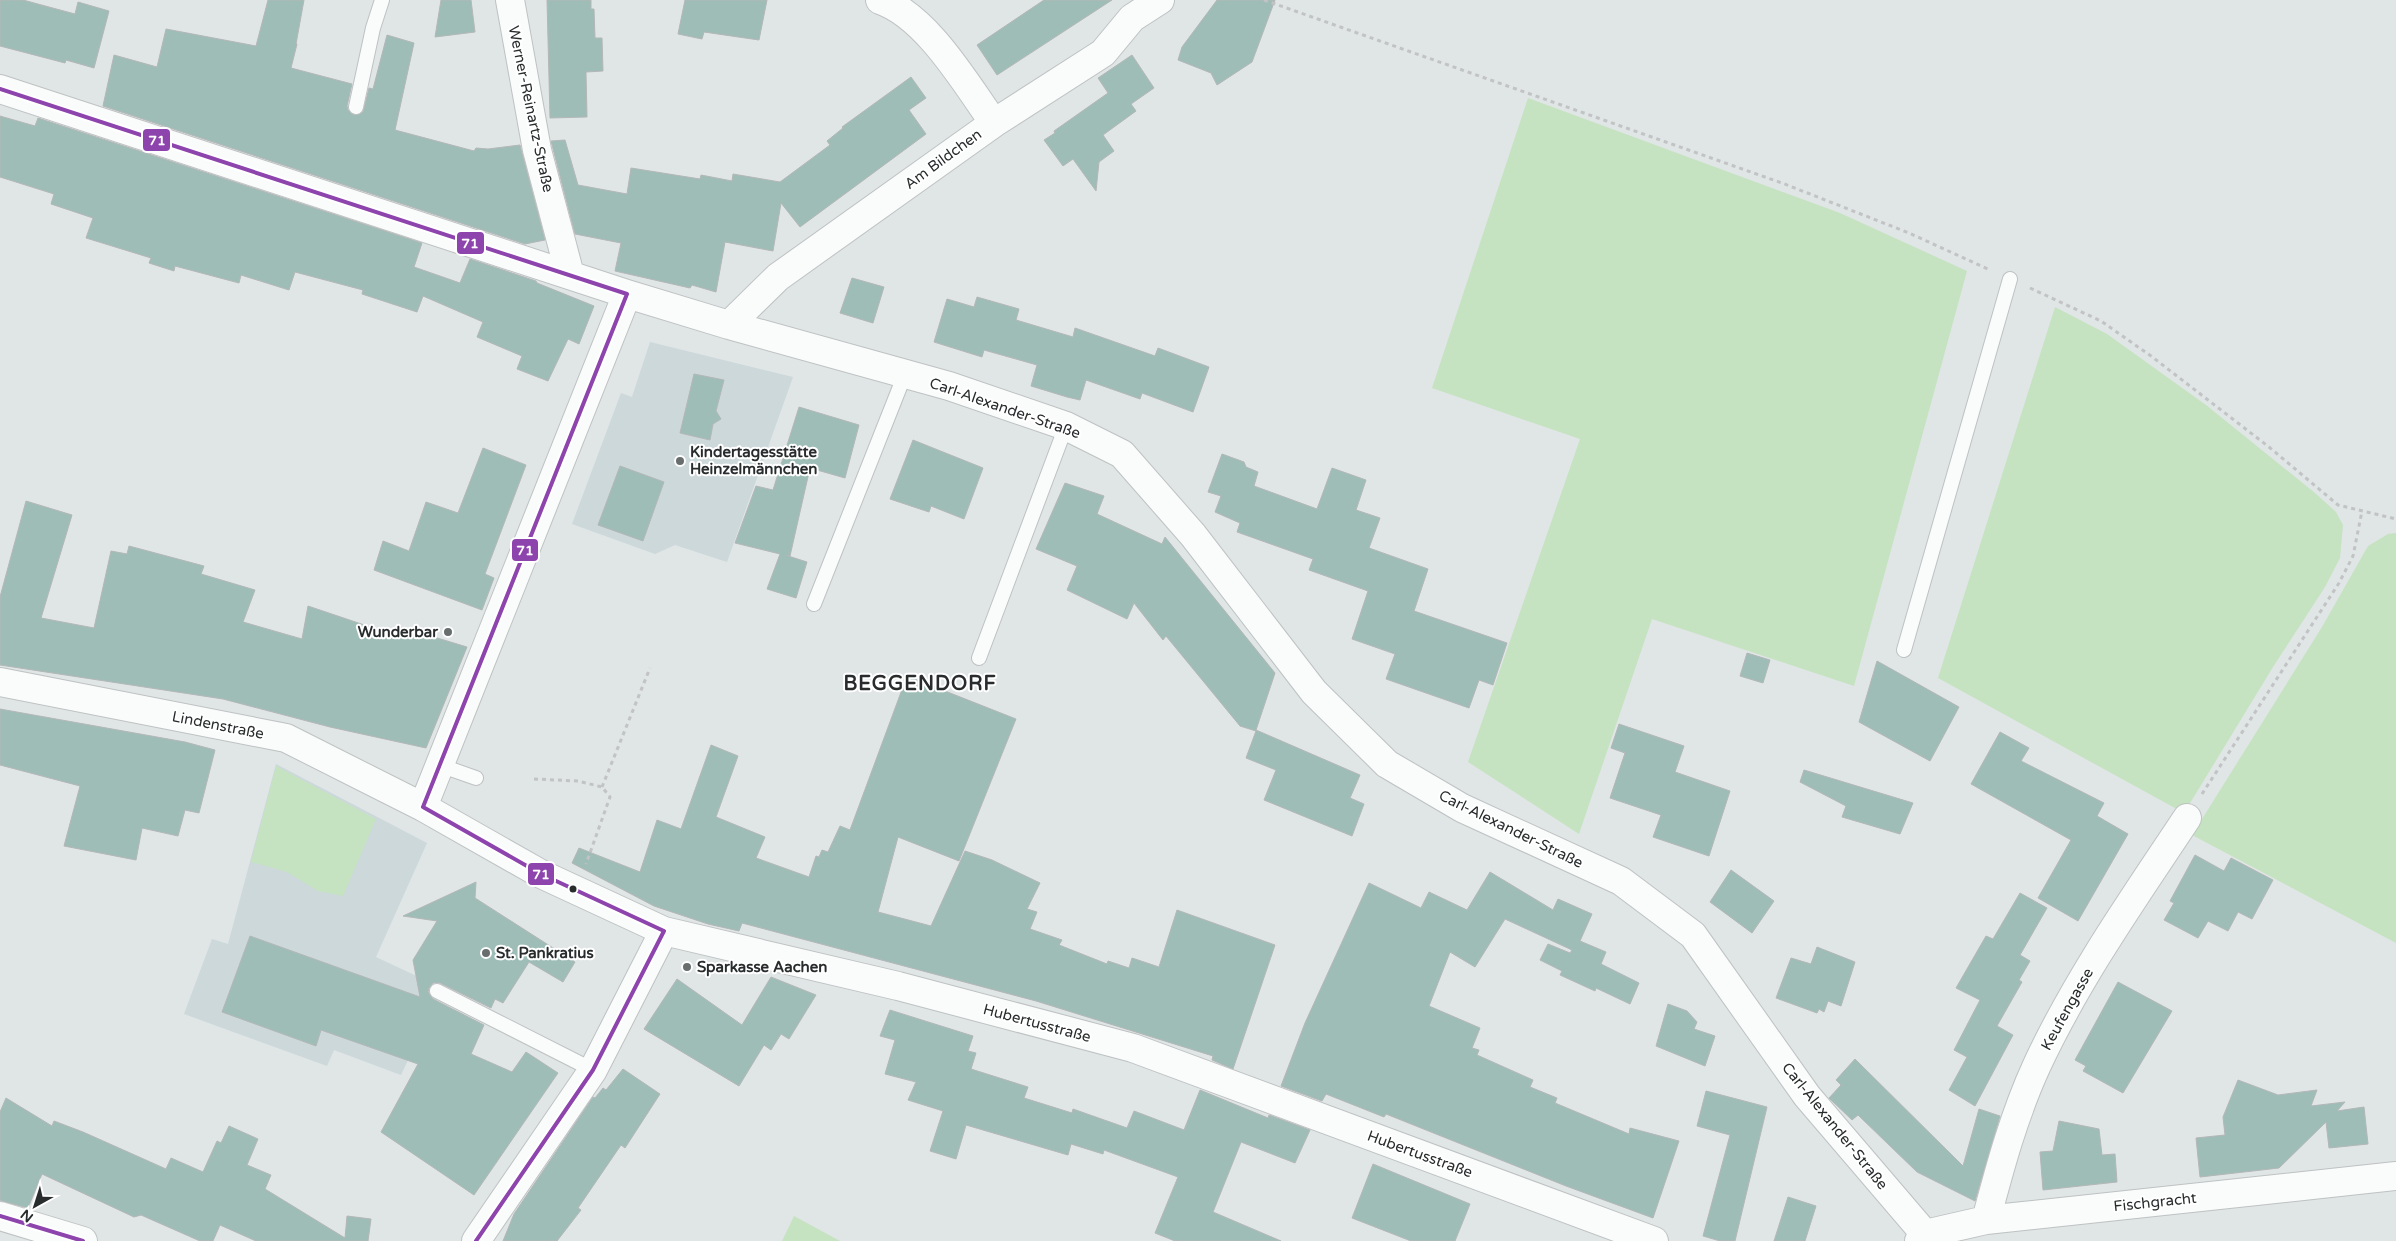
<svg xmlns="http://www.w3.org/2000/svg" width="2396" height="1241" viewBox="0 0 2396 1241" font-family="'Varela Round',sans-serif">
	<rect width="100%" height="100%" fill="#e0e5e6"/>
	<!-- built -->
	<path fill="#ccd8da" d="M650,342L793,377L727,562L675,545L655,554L572,524L621,393L632,397Z
		M276,764L427,843L376,957L442,988L401,1075L334,1050L327,1066L184,1014L212,939L228,944Z"/>
	<!-- green -->
	<path fill="#c5e3c1" d="M1528,98L1840,213L1967,271L1854,686L1652,619L1579,834L1468,762L1580,439L1432,388Z
		M2055,307L2107,334L2206,405L2315,493L2336,512L2343,525L2340,558L2325,587L2273,667L2184,813L1938,678Z
		M2396,533V943L2192,835L2322,627L2368,546L2388,534Z
		M276,766L376,819L343,896L318,891L287,872L251,862Z
		M794,1216L840,1241H782Z"/>
	<!-- building -->
	<path fill="#9fbdb7" stroke="#b3b7b7" d="M0,0H23L75,14L78,2L109,11L94,68L66,60L65,63L0,46Z
		M268,0H304L296,44H297L291,68L352,84L347,106L348,110L354,115L363,112L369,88L373,89L387,35L414,43L395,130L474,151L476,148L488,149L520,145L545,240L525,244L103,106L114,55L157,67L166,29L256,46Z
		M441,0H471L475,32L435,37Z
		M547,0H591V9H594L595,38H602L603,71L586,72L587,117L550,118Z
		M685,0H767L759,40L704,32L702,39L678,34Z
		M1044,0H1112L997,75L977,45Z
		M1217,0H1275L1252,62L1217,85L1211,73L1178,60L1182,47Z
		M1132,55L1154,88L1131,104L1136,111L1103,135L1114,151L1099,162L1096,191L1073,159L1063,166L1044,140L1055,133L1054,131L1108,93L1098,78Z
		M911,77L926,98L909,110L926,134L800,227L781,203L773,251L725,242L716,292L692,285L690,288L615,271L621,243L575,234L551,141L565,140L578,185L627,194L631,168L700,179L701,175L732,181L733,174L780,182L830,145L827,141L843,128L842,127Z
		M0,116L35,126L38,118L422,243L414,267L460,283L470,259L536,281L537,283L594,306L579,344L568,339L548,381L517,369L522,356L477,337L483,322L423,296L417,312L362,294L363,290L295,272L289,290L241,275L239,283L175,266L174,271L149,263L151,258L86,238L93,218L51,204L54,194L0,177Z
		M852,278L884,287L873,323L840,313Z
		M977,297L1019,309L1016,320L1073,337L1075,328L1155,356L1158,348L1209,367L1193,412L1142,393L1140,399L1086,380L1080,400L1067,397L1031,386L1037,365L984,350L982,357L934,342L947,299L974,307Z
		M694,374L724,380L716,411L721,419L713,424L710,440L680,433Z
		M799,407L859,425L845,478L810,468L790,556L785,555L807,562L796,598L767,589L780,554L735,543L756,486L773,490Z
		M913,440L983,468L964,519L931,506L929,512L890,499Z
		M483,448L526,465L485,574L494,578L482,610L374,570L383,541L409,551L426,502L458,513Z
		M1222,454L1244,462L1246,467L1258,472L1254,486L1317,509L1332,468L1366,480L1356,510L1380,518L1369,548L1428,569L1414,611L1507,643L1493,685L1479,680L1469,708L1386,679L1395,654L1352,639L1368,591L1309,570L1313,559L1237,532L1240,523L1215,512L1221,496L1208,492Z
		M620,466L664,482L643,541L598,525Z
		M1065,483L1104,496L1097,514L1162,544L1165,537L1275,673L1256,730L1360,775L1350,798L1364,804L1352,836L1264,800L1276,770L1246,758L1256,731L1240,726L1166,636L1163,640L1134,603L1127,619L1067,590L1077,566L1036,549Z
		M26,501L72,515L41,618L94,628L111,551L127,554L129,546L204,566L201,574L255,590L243,622L302,639L308,606L397,636L401,627L467,647L426,748L330,727L223,699L0,665V597Z
		M1747,653L1770,660L1763,683L1740,676Z
		M1877,661L1959,707L1930,761L1859,722Z
		M907,676L1016,719L959,861L898,837L878,912L931,926L965,851L992,860L1040,883L1027,909L1037,912L1030,929L1062,940L1059,945L1107,964L1108,961L1129,968L1132,958L1159,967L1177,910L1275,945L1233,1069L1212,1060L1213,1056L1036,1001L742,923L739,931L708,924L654,906L572,863L579,848L640,872L657,820L681,829L711,745L738,756L716,817L765,837L756,858L809,877L816,856L819,857L822,850L828,852L840,826L850,830Z
		M0,709L185,742L215,750L199,813L185,810L178,836L142,828L136,860L64,846L80,786L0,765Z
		M1619,724L1684,746L1675,772L1730,791L1709,856L1653,837L1661,815L1610,798L1625,753L1611,748Z
		M2000,732L2029,748L2021,761L2104,803L2097,816L2128,834L2078,921L2038,898L2071,840L1971,784Z
		M1804,770L1913,803L1900,834L1842,817L1846,806L1800,782Z
		M2195,855L2224,871L2231,858L2273,880L2252,919L2238,912L2228,931L2208,921L2198,938L2164,920L2174,903L2170,901Z
		M1731,870L1774,901L1752,933L1710,902Z
		M1490,872L1553,910L1558,899L1592,914L1580,941L1606,952L1601,964L1639,983L1630,1004L1596,988L1595,991L1560,975L1562,971L1540,960L1548,944L1570,953L1572,950L1505,919L1475,967L1450,952L1429,1006L1480,1028L1472,1048L1479,1050L1477,1055L1533,1080L1530,1087L1557,1098L1555,1103L1629,1134L1630,1128L1679,1141L1653,1218L1566,1186L1386,1114L1384,1117L1326,1094L1322,1101L1281,1086L1305,1023L1369,883L1421,908L1429,892L1467,910Z
		M476,882L475,898L575,962L563,982L529,962L503,1003L495,999L491,1008L440,983H433L429,988L428,992L433,999L484,1025L471,1054L512,1072L526,1052L558,1073L474,1195L381,1132L418,1064L321,1030L316,1046L222,1012L250,936L420,997L413,960L437,921L403,916Z
		M2020,893L2047,908L2020,955L2030,961L2019,980L2022,982L1997,1026L2013,1035L1975,1106L1949,1090L1967,1057L1954,1050L1980,1000L1956,988L1986,936L1993,939Z
		M1817,947L1855,962L1841,1006L1828,1001L1824,1012L1819,1009L1817,1013L1776,998L1791,958L1811,964Z
		M771,977L816,995L789,1039L781,1034L771,1050L764,1045L739,1086L644,1029L677,979L742,1025Z
		M2118,982L2172,1011L2123,1093L2083,1071L2086,1066L2075,1060Z
		M1668,1004L1687,1011L1697,1022L1694,1029L1715,1036L1705,1066L1656,1046Z
		M890,1010L973,1036L968,1051L976,1053L971,1069L1028,1087L1024,1098L1072,1113L1073,1109L1127,1128L1134,1111L1184,1130L1200,1090L1268,1118L1269,1115L1310,1130L1295,1163L1241,1142L1213,1212L1281,1241H1175L1155,1233L1178,1177L1104,1150L1103,1154L1071,1144L1068,1155L966,1125L956,1159L930,1151L943,1111L908,1100L916,1082L885,1074L895,1040L880,1036Z
		M1855,1059L1963,1166L1979,1109L2000,1116L1975,1201L1917,1172L1858,1115L1852,1120L1829,1098L1841,1085L1836,1080Z
		M623,1069L660,1094L625,1148L621,1145L578,1208L581,1210L557,1241H503L514,1214L593,1097L595,1098L603,1088L606,1090Z
		M2238,1080L2278,1095L2317,1090L2311,1106L2345,1102L2337,1111L2364,1107L2368,1144L2329,1148L2326,1122L2279,1168L2200,1177L2196,1138L2225,1135L2223,1117Z
		M1706,1091L1767,1107L1735,1241H1720L1703,1236L1730,1135L1697,1126Z
		M6,1098L52,1126L54,1121L83,1132L166,1169L171,1158L203,1172L217,1141L221,1143L229,1126L258,1139L247,1165L271,1175L265,1189L345,1238L347,1216L371,1219L368,1241H256L220,1225L213,1241H200L141,1215L134,1217L42,1174L28,1208L2,1201L0,1200V1112Z
		M2059,1121L2099,1129L2102,1155L2115,1154L2117,1182L2043,1190L2040,1152L2053,1151Z
		M1373,1164L1470,1204L1455,1241H1411L1352,1218Z
		M1788,1197L1816,1206L1805,1241H1774Z"/>
	<g fill="none" stroke-linecap="round" stroke-linejoin="round">
		<!-- lane casing -->
		<g stroke="#bec2c2" stroke-width="16">
			<path id="lane" d="M356,107L373,28L382,0
				M814,604L905,374
				M1904,650L2010,279
				M979,658L1066,426
				M439,765L476,778
				M437,991L593,1070"/>
		</g>
		<!-- street casing -->
		<g stroke="#bec2c2" stroke-width="30">
			<path id="street" d="M510,0L537,150L570,275
				M880,0C927,16 966,84 994,123
				M0,89L627,294L729,325L949,386L1066,426L1122,454L1193,535L1314,692L1387,764L1462,808L1621,881L1693,935L1807,1096L1925,1234
				M729,325L778,277L994,123L1103,53L1132,18L1160,0
				M0,682L286,738L423,807L541,874L664,931L898,986L1133,1048L1654,1241
				M423,807L627,294
				M0,1216L83,1241
				M1986,1220C2000,1167 2014,1115 2037,1065C2078,977 2134,898 2187,818
				M476,1241L593,1070L664,931
				M1919,1241L1925,1234L1986,1220L2396,1176"/>
		</g>
		<!-- path -->
		<path stroke="#c2c3c4" stroke-width="3" stroke-dasharray="4 4" stroke-linecap="butt" d="M1264,0L1782,183L1909,233L1990,270
			M2030,288L2101,321L2151,356L2269,447L2338,505L2396,519
			M534,779L578,781L602,787L610,797L586,864
			M602,787L650,668
			M2202,794L2339,583L2353,556L2362,511"/>
		<!-- lane -->
		<use href="#lane" stroke="#fafbfb" stroke-width="14"/>
		<!-- street -->
		<use href="#street" stroke="#fafbfb" stroke-width="28"/>
		<!-- bus-1 casing -->
		<g stroke="#fff" stroke-width="8">
			<path id="bus-1" d="M0,89L627,294
				M423,807L627,294
				M423,807L541,874L664,931
				M0,1216L83,1241
				M476,1241L593,1070L664,931"/>
		</g>
		<!-- bus-1 -->
		<use href="#bus-1" stroke="#8e44ad" stroke-width="4"/>
	</g>
	<!-- markers -->
	<g fill="#686d6e" stroke="#fff" stroke-width="2">
		<circle cx="680" cy="461" r="5"/>
		<circle cx="448" cy="632" r="5"/>
		<circle cx="486" cy="953" r="5"/>
		<circle cx="687" cy="967" r="5"/>
	</g>
	<circle fill="#282c2d" stroke="#fff" stroke-width="2" cx="573" cy="889" r="4.5"/>
	<g text-anchor="middle" dominant-baseline="central" stroke-width="4" stroke-linejoin="round" paint-order="stroke">
		<!-- street labels -->
		<g font-size="15" fill="#282c2d" stroke="#fff">
			<text transform="translate(531 109) rotate(78)">Werner-Reinartz-Straße</text>
			<text transform="translate(943 159) rotate(-36)">Am Bildchen</text>
			<text transform="translate(1005 408) rotate(19)">Carl-Alexander-Straße</text>
			<text transform="translate(218 725) rotate(11)">Lindenstraße</text>
			<text transform="translate(1511 829) rotate(26)">Carl-Alexander-Straße</text>
			<text transform="translate(2067 1009) rotate(-61)">Keufengasse</text>
			<text transform="translate(1037 1023) rotate(15)">Hubertusstraße</text>
			<text transform="translate(1835 1126) rotate(51)">Carl-Alexander-Straße</text>
			<text transform="translate(1420 1154) rotate(20)">Hubertusstraße</text>
			<text transform="translate(2155 1202) rotate(-6)">Fischgracht</text>
		</g>
		<!-- poi labels -->
		<g font-size="15" font-weight="bold" fill="#282c2d" stroke="#fff" text-anchor="start">
			<text x="690" y="452">Kindertagesstätte<tspan x="690" dy="17">Heinzelmännchen</tspan></text>
			<text x="438" y="632" text-anchor="end">Wunderbar</text>
			<text x="496" y="953">St. Pankratius</text>
			<text x="697" y="967">Sparkasse Aachen</text>
		</g>
		<!-- district labels -->
		<g font-size="20" font-weight="bold" letter-spacing="1" fill="#282c2d" stroke="#fff">
			<text x="920" y="684">BEGGENDORF</text>
		</g>
	</g>
	<g stroke="#fff" stroke-width="2">
		<rect x="142" y="128" width="29" height="24" rx="5" fill="#8e44ad"/>
		<rect x="456" y="231" width="29" height="24" rx="5" fill="#8e44ad"/>
		<rect x="511" y="538" width="28" height="24" rx="5" fill="#8e44ad"/>
		<rect x="527" y="862" width="28" height="24" rx="5" fill="#8e44ad"/>
	</g>
	<g font-size="14" text-anchor="middle" font-weight="bold" fill="#fff">
		<text x="157" y="145">71</text>
		<text x="470" y="248">71</text>
		<text x="525" y="555">71</text>
		<text x="541" y="879">71</text>
	</g>
	<!-- north arrow -->
	<g transform="translate(35 1206) rotate(219)" stroke="#ffffff" stroke-width="4" paint-order="stroke">
	<path d="M0-4L9 19L0 12L-9 19Z" fill="#282c2d"/>
	<text y="-8" font-size="14" font-weight="bold" text-anchor="middle" fill="#282c2d">N</text>
	</g>
</svg>
